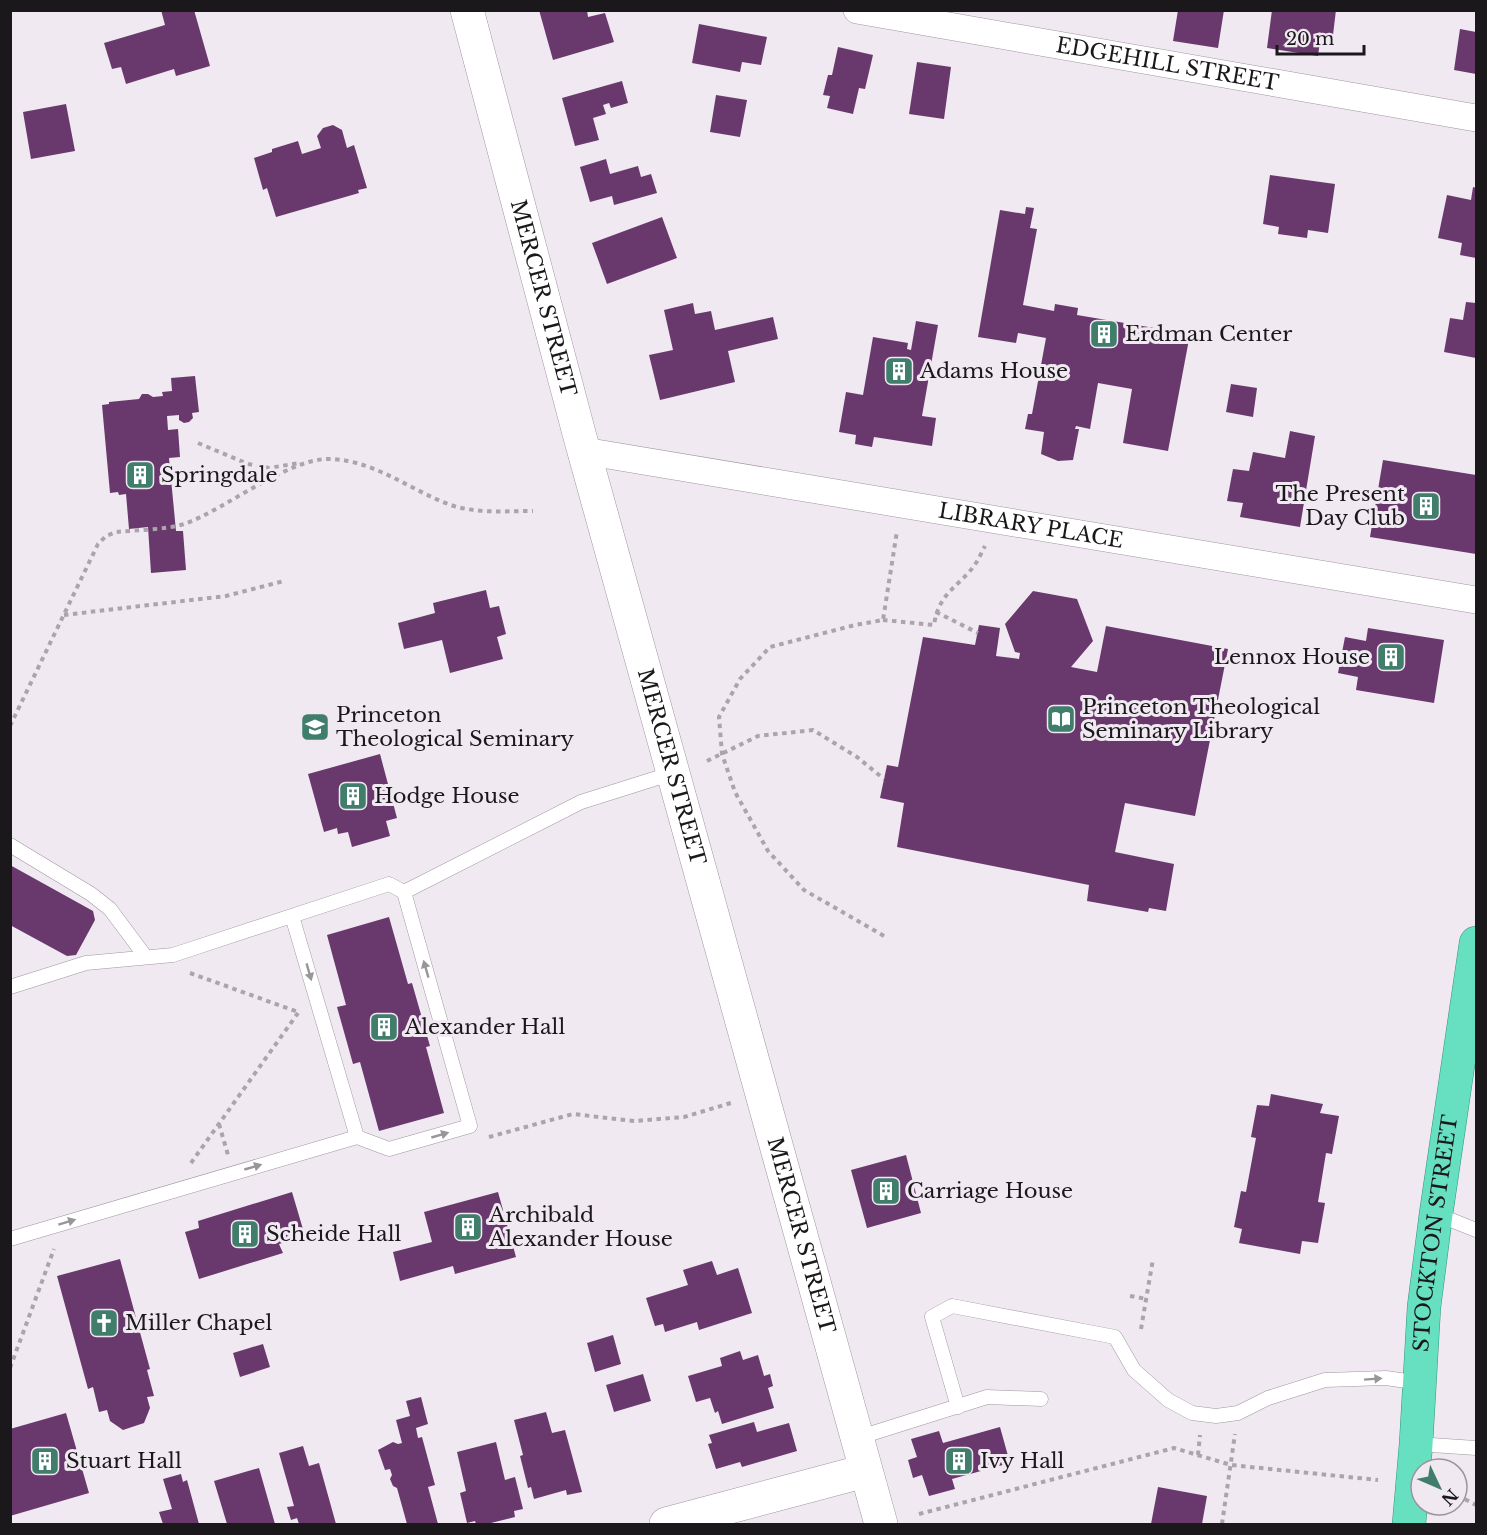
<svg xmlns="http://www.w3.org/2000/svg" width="1487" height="1535" viewBox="0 0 1487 1535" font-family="'Libre Baskerville',serif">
	<rect width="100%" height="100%" fill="#f1e9f1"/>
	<!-- building -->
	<path fill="#69396e" d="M161,10H194L210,66L176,76L174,69L126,84L121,67L112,69L104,43L165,25Z
		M539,10H587L588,17L605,13L614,42L553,60Z
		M1178,10H1224L1218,48L1173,41Z
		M1272,10H1336L1333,35L1321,34L1318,56L1267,48Z
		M699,24L767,37L761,65L742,62L740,72L692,63Z
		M1460,29L1476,32V74L1454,70Z
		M838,47L873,55L865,89L859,88L853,114L827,108L830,96L823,95L828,75H832Z
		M917,62L951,67L944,119L909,114Z
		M622,81L628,103L611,108L609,103L603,105L606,114L593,118L599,140L575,146L562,98Z
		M716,95L747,100L740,137L710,132Z
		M66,104L75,151L31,159L23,112Z
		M333,125L342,130L347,148L354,145L367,188L358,190L359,193L276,217L267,188L263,190L254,158L272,152V149L298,141L302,154L321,148L317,136L323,128Z
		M606,159L610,174L638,166L641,177L651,174L657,193L614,205L612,196L590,202L580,167Z
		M1270,175L1335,184L1328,233L1308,230L1307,238L1278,234L1279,227L1263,224Z
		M1473,187L1476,188V258L1460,255L1462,243L1438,238L1447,195L1471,200Z
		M1026,207L1034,208L1030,228L1037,229L1023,305L1054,311L1055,304L1078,308L1077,315L1190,334L1168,451L1123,443L1132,389L1098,383L1090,429L1076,426L1075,429H1079L1073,460L1058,461L1041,454L1044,432L1025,429L1028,414H1032L1046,338L1018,333L1016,343L978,337L1000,210L1025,214Z
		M662,217L677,258L607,284L592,243Z
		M1466,302L1476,303V358L1444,352L1450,318L1463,320Z
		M693,303L695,314L711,311L715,330L773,317L778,339L728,351L735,382L660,400L649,355L673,350L664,310Z
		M916,321L938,325L922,416L936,418L932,446L874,437L872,447L855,444L856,435L839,432L846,392L863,395L873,337L908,343L907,349L911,350Z
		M195,376L199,412L192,413L193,418L189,422L184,423L179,420V415L167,416L168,430L178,429L180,457L169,458L176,531H183L186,570L151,573L148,527L129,529L126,494L119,495L118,492L110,493L102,405L109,404V402L139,399L142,394H148L153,397L163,396L162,392L172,391L171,378Z
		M1231,384L1257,388L1253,417L1226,412Z
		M1290,431L1315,436L1300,527L1240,517L1243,503L1227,501L1233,469L1249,471L1253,452L1285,458Z
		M1383,460L1476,475V554L1370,537Z
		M486,590L490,608L499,606L506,634L497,637L503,659L450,673L442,640L404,649L398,623L435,613L433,603Z
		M1033,591L1077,599L1093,641L1071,667L1097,672L1106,626L1228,649L1195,816L1125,803L1115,852L1174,864L1166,911L1149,908L1148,912L1087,901L1089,885L897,847L904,803L880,798L887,765L898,767L923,637L975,645L979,625L1000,628L996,656L1019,659L1020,653L1015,652L1005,624Z
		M1368,628L1444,640L1434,703L1356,690L1358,677L1338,673L1345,637L1366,641Z
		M380,754L397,818L386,821L390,836L352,847L348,832L338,834L337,828L324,832L308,774Z
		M10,865L93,911L95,920L76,955L67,956L10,925Z
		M389,917L408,984L412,983L430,1046L426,1047L444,1113L379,1131L360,1062L353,1064L337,1007L346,1005L327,935Z
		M1271,1094L1323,1104L1320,1113L1339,1116L1332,1154L1326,1153L1318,1202L1325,1203L1318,1243L1302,1241L1300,1254L1239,1243L1242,1229L1234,1227L1241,1191L1246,1192L1256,1138L1251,1137L1257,1105L1269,1106Z
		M906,1155L921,1213L867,1228L851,1170Z
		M292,1192L305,1236L279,1244L283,1253L199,1279L185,1232L199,1228L198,1221Z
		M498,1192L516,1257L455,1274L453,1266L400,1281L393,1252L432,1242L424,1212Z
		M120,1259L150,1369L147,1370L154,1396L147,1397L150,1408L144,1423L123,1430L110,1421L107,1410L99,1412L93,1387L88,1389L57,1276Z
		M712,1261L717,1275L738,1268L752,1313L699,1330L697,1322L665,1332L663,1324L655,1326L646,1298L688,1285L683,1270Z
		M613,1335L621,1364L595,1372L587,1343Z
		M263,1344L270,1367L240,1377L233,1353Z
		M740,1351L743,1360L758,1355L764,1376L770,1374L773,1386L768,1388L774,1408L722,1424L718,1411L715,1413L710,1398L696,1402L688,1376L722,1366L720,1358Z
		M643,1374L651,1401L614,1412L606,1385Z
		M421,1397L428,1424L416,1428L418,1438L422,1437L435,1485L428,1487L438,1524H407L397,1488L393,1486L390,1479L392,1475L390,1469L385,1470L378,1450L393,1442L398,1444L402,1443L396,1420L410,1416L406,1401Z
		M546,1412L552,1433L565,1430L582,1492L567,1495L566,1490L534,1499L531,1487L528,1488L520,1456L523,1455L514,1420Z
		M66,1413L89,1493L10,1516V1429Z
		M754,1422L757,1432L789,1423L797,1451L742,1467L740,1462L716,1469L708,1444L712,1443L709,1435Z
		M1000,1427L1010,1463L952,1479L955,1489L929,1496L922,1475L913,1478L908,1460L917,1457L911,1439L939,1431L943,1443Z
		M496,1442L505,1480L515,1477L523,1509L514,1511L515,1517L491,1523L476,1524L475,1521L467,1523L460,1493L466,1491L457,1452Z
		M303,1446L309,1466L319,1463L336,1524H299L297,1518L291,1520L287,1507L294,1506L279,1453Z
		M259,1468L275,1524H227L214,1481Z
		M181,1474L183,1482L187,1480L199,1524H163L159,1512L172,1509L163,1479Z
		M1158,1487L1207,1496L1202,1524H1151Z"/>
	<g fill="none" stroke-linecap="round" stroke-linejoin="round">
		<!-- service casing -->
		<g stroke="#9f979f" stroke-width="15">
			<path id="service" d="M10,845L91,894L110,909L145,956
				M404,892L581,802L673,773
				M292,916L357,1137
				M10,987L86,963L173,955L389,884L404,892L470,1126L389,1149L357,1137L10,1239
				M1436,1214L1476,1230
				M958,1407L932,1317L952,1306L1115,1337L1134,1370L1168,1400L1192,1413L1216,1416L1238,1413L1268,1398L1325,1380L1386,1378L1420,1383
				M857,1438L987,1397L1041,1399
				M1416,1444L1476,1448"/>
		</g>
		<!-- minor casing -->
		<g stroke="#9f979f" stroke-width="28">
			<g id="minor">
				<path id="s1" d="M857,10L1476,118"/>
				<path id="s2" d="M584,451L1476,600"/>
			</g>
		</g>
		<!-- secondary casing -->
		<g stroke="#9f979f" stroke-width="34">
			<g id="secondary">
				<path id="s3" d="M467,10L580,437L881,1524"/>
				<path d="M666,1524L865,1471"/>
			</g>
		</g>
		<!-- trunk casing -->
		<g stroke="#32957c" stroke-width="34">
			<g id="trunk">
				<path id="s4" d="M1409,1524L1416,1444L1424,1307L1436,1214L1476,943"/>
			</g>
		</g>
		<!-- path -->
		<path stroke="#aba5ab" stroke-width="4" stroke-dasharray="4.5 4.5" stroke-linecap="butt" d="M198,443L248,464L269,468L299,463
			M936,612L978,633
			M64,615L226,596L284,581
			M883,620L934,625C939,591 960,587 976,563C979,558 982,552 985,546
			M10,726L98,544L106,536L116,532C136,530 165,530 184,524C227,509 290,456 333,459C376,462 409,489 448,504C475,514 504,511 533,511
			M707,761L758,736L813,730L857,757L884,779
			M884,936L804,890L768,851L735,792L722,754L719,717L740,679L770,647L855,625L883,620L897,531
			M190,973L298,1012
			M219,1124L228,1155
			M489,1137L573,1114L634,1121L684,1117L734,1102
			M191,1163L298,1013
			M1130,1296L1147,1299
			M1141,1329L1153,1259
			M10,1368L54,1249
			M1198,1455L1200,1435
			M1457,1495L1476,1505
			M919,1514L1174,1448L1231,1465L1378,1480
			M1222,1524L1235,1434"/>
		<!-- service -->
		<use href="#service" stroke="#fff" stroke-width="14"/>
		<!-- minor -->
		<use href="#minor" stroke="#fff" stroke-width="27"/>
		<!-- secondary -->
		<use href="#secondary" stroke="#fff" stroke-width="33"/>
		<!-- trunk -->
		<use href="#trunk" stroke="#66e0c0" stroke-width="33"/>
	</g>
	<!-- one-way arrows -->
	<defs><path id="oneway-solid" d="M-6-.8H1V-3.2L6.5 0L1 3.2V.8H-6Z" transform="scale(1.5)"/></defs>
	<g fill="#989798">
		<use href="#oneway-solid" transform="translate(426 969) rotate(-106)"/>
		<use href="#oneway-solid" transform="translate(309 972) rotate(74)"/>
		<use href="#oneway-solid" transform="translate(440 1135) rotate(-16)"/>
		<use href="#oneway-solid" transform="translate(253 1167) rotate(-16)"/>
		<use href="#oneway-solid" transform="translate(67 1222) rotate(-17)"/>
		<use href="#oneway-solid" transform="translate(1373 1379) rotate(-4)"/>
	</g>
	<!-- icons -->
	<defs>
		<g id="building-square" transform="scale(1.5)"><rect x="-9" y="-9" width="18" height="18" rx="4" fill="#407e6b" stroke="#f1e9f1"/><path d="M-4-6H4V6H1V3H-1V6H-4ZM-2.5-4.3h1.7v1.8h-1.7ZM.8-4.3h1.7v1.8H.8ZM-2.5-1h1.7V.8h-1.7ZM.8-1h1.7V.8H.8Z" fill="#fff"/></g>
		<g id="library-square" transform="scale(1.5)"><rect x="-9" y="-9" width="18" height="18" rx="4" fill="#407e6b" stroke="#f1e9f1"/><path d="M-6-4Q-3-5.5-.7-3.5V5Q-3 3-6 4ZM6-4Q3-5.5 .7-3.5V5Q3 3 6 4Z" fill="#fff"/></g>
		<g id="university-square" transform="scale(1.5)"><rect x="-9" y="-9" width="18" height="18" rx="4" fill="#407e6b" stroke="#f1e9f1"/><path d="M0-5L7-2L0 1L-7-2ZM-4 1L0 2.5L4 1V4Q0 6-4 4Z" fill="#fff"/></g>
		<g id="church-square" transform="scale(1.5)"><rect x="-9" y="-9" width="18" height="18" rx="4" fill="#407e6b" stroke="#f1e9f1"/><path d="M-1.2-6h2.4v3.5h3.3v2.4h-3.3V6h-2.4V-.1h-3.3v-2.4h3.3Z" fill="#fff"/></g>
	</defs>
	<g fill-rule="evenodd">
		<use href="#building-square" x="1104" y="334"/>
		<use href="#building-square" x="899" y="371"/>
		<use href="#building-square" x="140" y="475"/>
		<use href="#building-square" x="1426" y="506"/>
		<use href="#building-square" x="1391" y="657"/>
		<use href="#library-square" x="1061" y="719"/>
		<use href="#university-square" x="315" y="727"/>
		<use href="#building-square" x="353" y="796"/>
		<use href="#building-square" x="384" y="1027"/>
		<use href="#building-square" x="886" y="1191"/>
		<use href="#building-square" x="468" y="1227"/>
		<use href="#building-square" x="245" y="1234"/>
		<use href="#church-square" x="104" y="1323"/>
		<use href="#building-square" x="45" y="1461"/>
		<use href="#building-square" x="959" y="1461"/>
	</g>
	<g text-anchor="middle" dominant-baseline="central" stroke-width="6" stroke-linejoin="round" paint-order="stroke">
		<!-- street labels -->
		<g font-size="21" fill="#1a181b" stroke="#f1e9f1">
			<text stroke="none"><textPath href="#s1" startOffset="315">EDGEHILL STREET</textPath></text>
			<text stroke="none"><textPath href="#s3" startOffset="298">MERCER STREET</textPath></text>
			<text stroke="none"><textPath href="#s2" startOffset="453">LIBRARY PLACE</textPath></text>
			<text stroke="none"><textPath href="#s3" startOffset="784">MERCER STREET</textPath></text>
			<text stroke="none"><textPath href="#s4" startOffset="292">STOCKTON STREET</textPath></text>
			<text stroke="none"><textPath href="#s3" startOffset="1270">MERCER STREET</textPath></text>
		</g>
		<!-- poi labels -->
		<g font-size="21" fill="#1a181b" stroke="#f1e9f1" text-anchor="start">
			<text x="1125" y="334">Erdman Center</text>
			<text x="920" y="371">Adams House</text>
			<text x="161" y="475">Springdale</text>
			<text x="1405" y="494" text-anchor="end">The Present<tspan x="1405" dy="24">Day Club</tspan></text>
			<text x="1370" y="657" text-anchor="end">Lennox House</text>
			<text x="1082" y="707">Princeton Theological<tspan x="1082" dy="24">Seminary Library</tspan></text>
			<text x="336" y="715">Princeton<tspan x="336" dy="24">Theological Seminary</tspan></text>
			<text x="374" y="796">Hodge House</text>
			<text x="405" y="1027">Alexander Hall</text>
			<text x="907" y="1191">Carriage House</text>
			<text x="489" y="1215">Archibald<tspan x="489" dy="24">Alexander House</tspan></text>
			<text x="266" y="1234">Scheide Hall</text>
			<text x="125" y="1323">Miller Chapel</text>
			<text x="66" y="1461">Stuart Hall</text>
			<text x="980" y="1461">Ivy Hall</text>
		</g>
	</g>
	<!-- border -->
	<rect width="1487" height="1535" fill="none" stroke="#1a181b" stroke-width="24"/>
	<!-- north arrow -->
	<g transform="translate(1439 1487) rotate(134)"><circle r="28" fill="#f1e9f1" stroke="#9b959b" stroke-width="1.5"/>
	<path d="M0-4.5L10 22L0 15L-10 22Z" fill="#407e6b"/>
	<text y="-9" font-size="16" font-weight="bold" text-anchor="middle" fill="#1a181b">N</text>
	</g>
	<!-- scale -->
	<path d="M1277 45v9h87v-9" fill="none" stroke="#1a181b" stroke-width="3"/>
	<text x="1286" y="45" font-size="18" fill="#1a181b" stroke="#f1e9f1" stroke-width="4.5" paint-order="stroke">20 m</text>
</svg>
